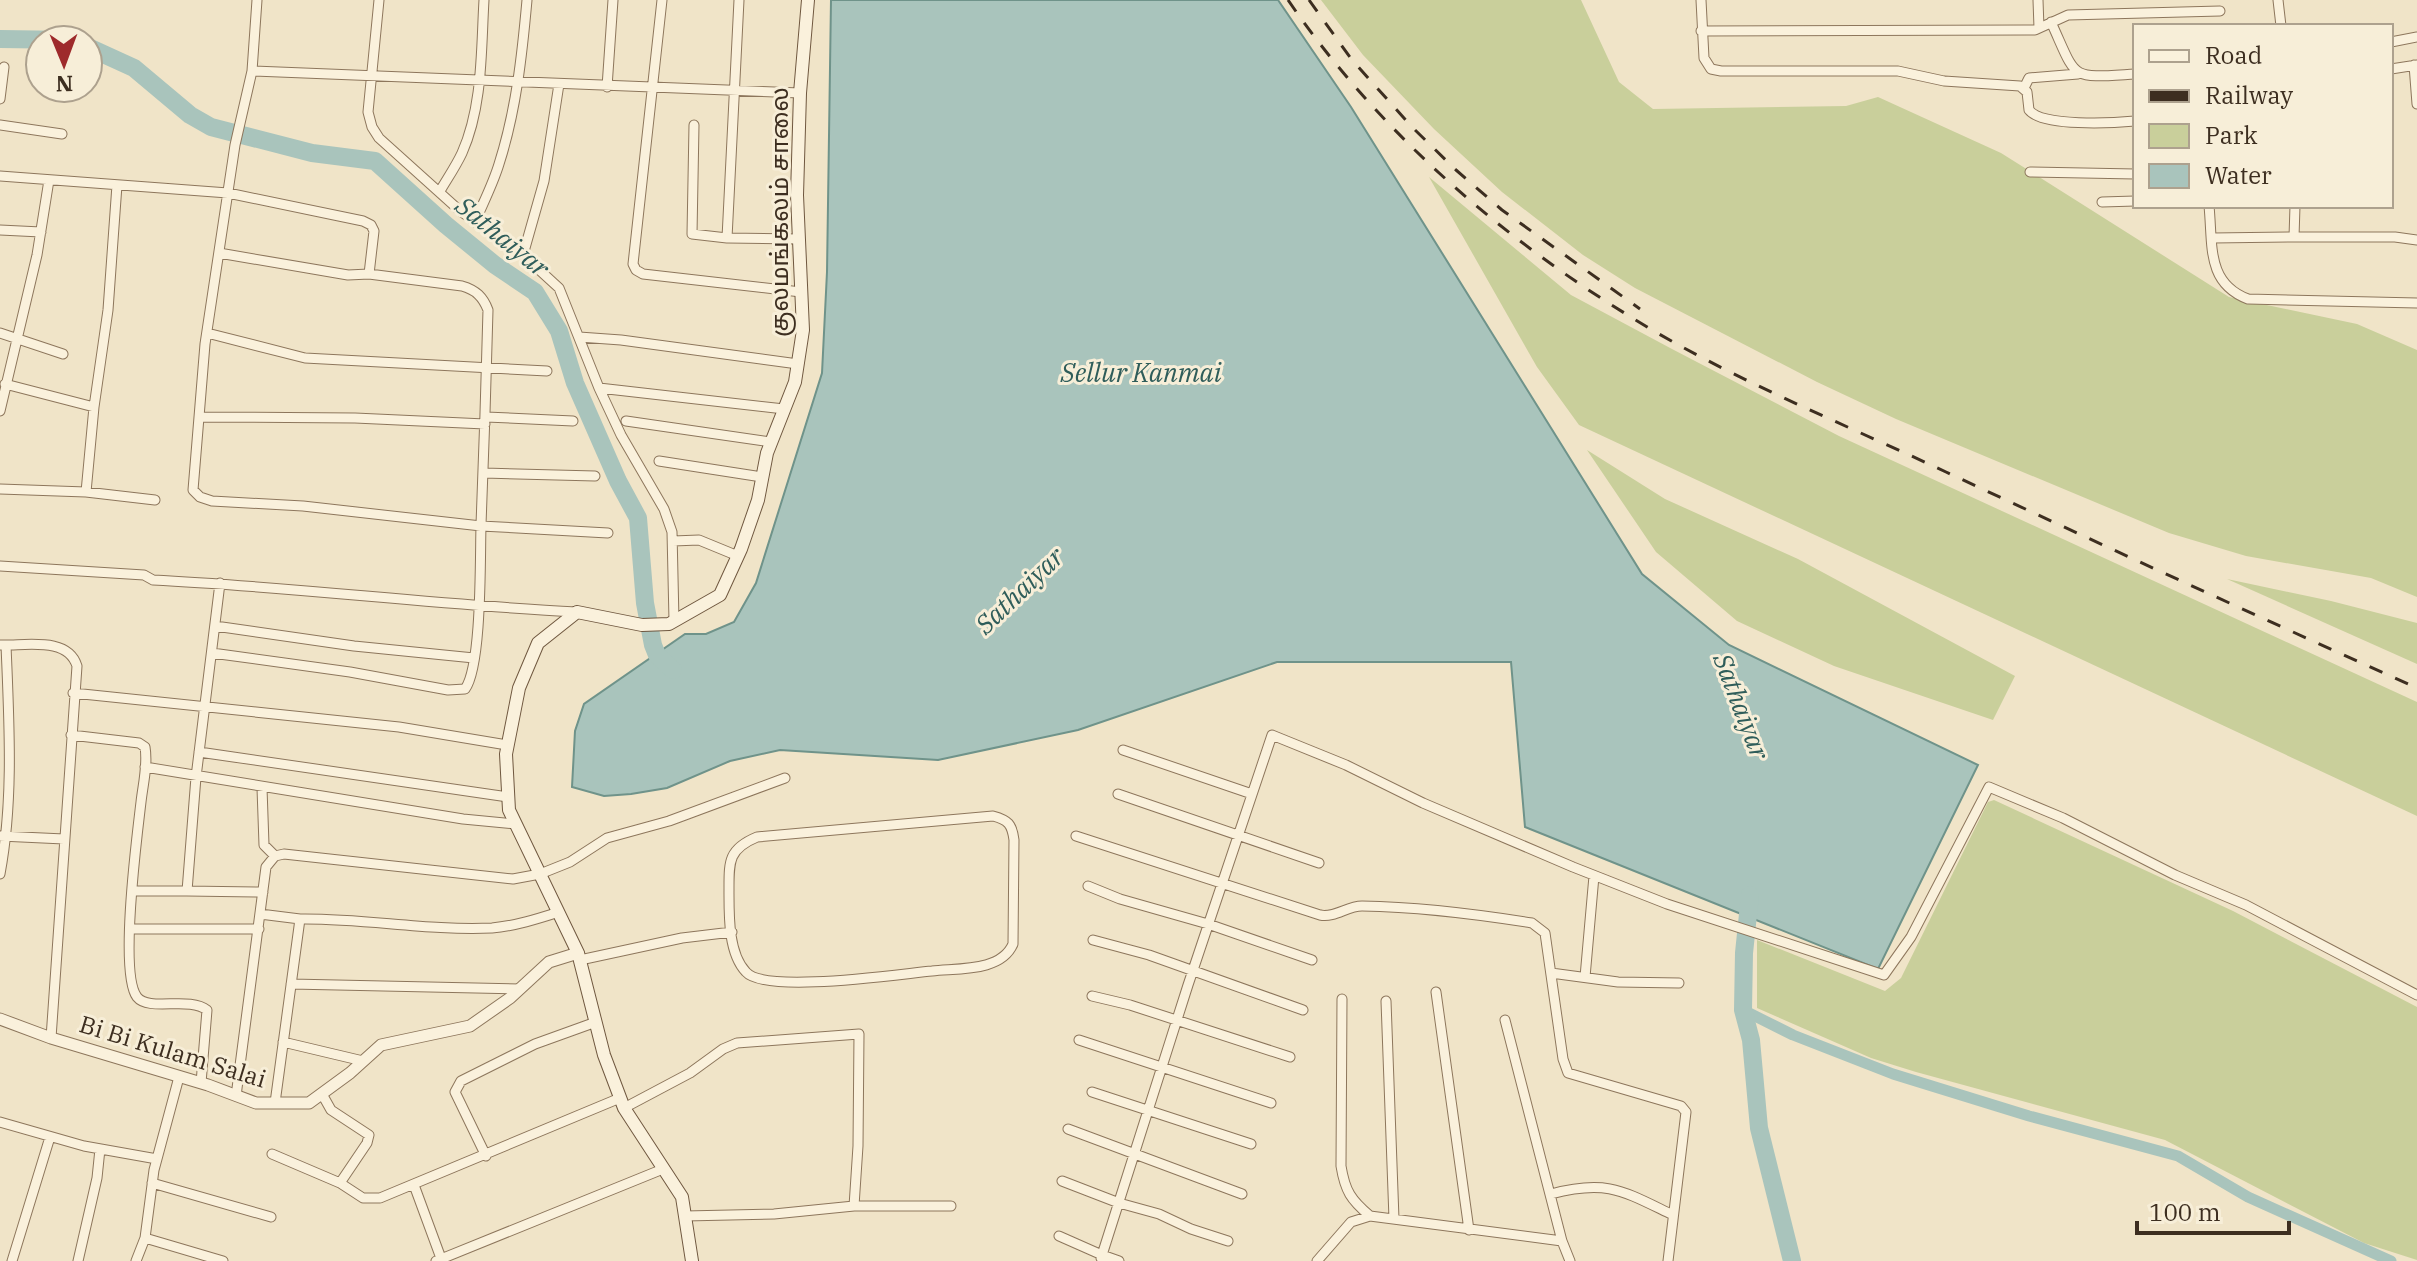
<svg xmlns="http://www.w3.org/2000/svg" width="2417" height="1261" viewBox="0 0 2417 1261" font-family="'IBM Plex Serif','Noto Sans Tamil',serif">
	<rect width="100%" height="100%" fill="#f0e4c8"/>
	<!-- green -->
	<path fill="#c9cf9b" d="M1321,0H1581L1619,82L1653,109L1846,106L1878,97L2001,153L2229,297L2357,324L2417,350V597L2371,578L2246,556L2169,533L1896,419L1817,382L1635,288L1583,255L1502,192L1434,129L1363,55Z
		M1429,177L1571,295L1672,349L1839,436L2417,702V816L1579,425L1537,367Z
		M1587,450L1665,499L1798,559L2015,676L1993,720L1834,666L1737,621L1656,552Z
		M2227,579L2331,601L2417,623V664Z
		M1994,800L2233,911L2417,1007V1260L2364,1243L2165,1140L1916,1072L1871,1058L1757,1008V940L1885,991L1901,978L1988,802Z"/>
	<!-- water -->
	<path fill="#a9c4bc" stroke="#6f938a" stroke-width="2" d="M831,0H1278L1351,107L1642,574L1729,645L1978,765L1878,969L1525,827L1511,662H1277L1078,730L938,760L780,750L730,761L667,788L631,794L604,796L572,787L575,731L584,704L685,634H706L734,622L756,583L822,373L827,272Z"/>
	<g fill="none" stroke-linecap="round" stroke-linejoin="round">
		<!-- canal -->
		<path stroke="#a9c4bc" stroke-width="11" d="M1743,1010L1793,1035L1893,1074L2029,1116L2178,1156L2248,1197L2391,1261"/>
		<!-- river -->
		<path stroke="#a9c4bc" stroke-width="18" d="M0,39L74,40
			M88,47L134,68L190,115L211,127L312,153L375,161L446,225L495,265L535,292L559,331L575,383L618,481L638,518L645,603L653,645L657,655L673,670
			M1750,895L1744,953L1743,1010L1751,1040L1759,1128L1792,1261"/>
		<!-- minor casing -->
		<g stroke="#8d765c" stroke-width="11">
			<path id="minor" d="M257,0L252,71L235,145L205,344L193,490L200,497L212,501L303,506L481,526L608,533
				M379,0L368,112L372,127L379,138L459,210L523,255L559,288L599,388L784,409
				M662,0L633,264L636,270L643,274L801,292
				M1701,0L1704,58L1711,69L1721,71H1898L1944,81L2020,86L2027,92L2029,110C2042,127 2113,123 2135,121
				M2038,0L2039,28
				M2278,0L2281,26
				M2051,22C2078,81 2068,78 2135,74
				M1701,31L2026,30H2035L2068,15L2220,11
				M2391,42L2417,37
				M2414,65L2417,104
				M2391,69L2417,65
				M252,71L800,93
				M607,87L613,0
				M2024,88L2029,78L2078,74
				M0,99L4,67
				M0,125L62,134
				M694,125L692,234L727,238L799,239
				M2030,172L2135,174
				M0,176L228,193L363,221L371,225L374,231L369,274
				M440,191C447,179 456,166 462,153C483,106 481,50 484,0
				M2102,202L2135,201
				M2209,206C2213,245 2206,283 2248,299L2417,303
				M2295,206L2294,237H2395L2417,240
				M475,222C483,203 493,184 499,164C516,111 522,56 527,0
				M0,230L41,232
				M727,238L739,0
				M2213,238L2294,237
				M523,255L544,181L559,84
				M0,333L63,354
				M207,333L305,358L547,371
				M579,337L621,340L798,364
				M5,384L94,407
				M599,388L621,435L664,509L672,532L674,621
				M0,411L37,255L49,180
				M200,417L355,418L485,424
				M486,417L573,421
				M626,421L771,442
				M659,461L762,477
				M484,473L595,476
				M0,489L86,492L155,500
				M86,492L94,407L108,310L117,185
				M673,541L699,540L738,556
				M0,566L144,575L153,580C295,587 436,605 577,612
				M220,583L196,777L187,891L263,892
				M215,626L354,646L474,658
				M0,645C25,646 68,636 77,666L51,1038
				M212,653L350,672L448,690L465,689C482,666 480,558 481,525C484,453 486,382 488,310C483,297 476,290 462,286L369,274L348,275L219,253
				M73,693L399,727L507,745
				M71,735L139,743L145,747C148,765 143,784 141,802C137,836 119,974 137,997C149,1012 189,996 207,1010L201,1083
				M1123,750L1252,794
				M199,752L508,797
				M145,767L463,819L516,824
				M262,788L264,845L275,856
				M1118,794L1319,863
				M993,816C1008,820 1012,824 1014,840L1013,944C1001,972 958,968 932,971C899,974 765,994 746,972C728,953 729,915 729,890C729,862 728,849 757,837Z
				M0,836L64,839
				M1076,836L1320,915C1335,918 1347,906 1362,906C1420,907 1476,914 1532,923L1545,933L1563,1059L1568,1073L1681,1106L1686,1112L1668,1261
				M0,874C14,799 9,721 6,645
				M1088,886L1120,899L1208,924L1312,960
				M132,891H187
				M260,914L300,919
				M130,929H259
				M1093,940L1149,955L1303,1010
				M580,960L682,938L732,932
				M1551,973L1618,982L1679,983
				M1585,977L1594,876
				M291,984L520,989
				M1436,992L1469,1230
				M1092,996L1130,1005L1290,1057
				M1342,999L1341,1166C1345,1191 1351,1200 1370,1216
				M1386,1001L1394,1219
				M1505,1020L1562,1241
				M1079,1040L1271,1103
				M283,1042L363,1061
				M179,1077L154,1170L145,1238L223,1261
				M1092,1092L1251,1144
				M322,1094L331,1110L369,1135L367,1143L340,1183L363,1198H380L620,1098
				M236,1096L266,867L275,856L284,854L513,879L540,874L570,862L607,838L669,821L785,778
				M275,1103L300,919C364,918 428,931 492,928C515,926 537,919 559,912
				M624,1108L690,1073L723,1049L737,1043L859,1034L858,1146L854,1206L774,1214L685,1216
				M0,1122L84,1146L157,1159
				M1068,1129L1242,1194
				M272,1154L340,1183
				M486,1156L455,1092L461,1081L535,1044L596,1022
				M1062,1181L1119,1203L1159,1214L1191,1229L1228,1241
				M152,1183L271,1217
				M414,1185L442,1261
				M1551,1194C1607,1179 1623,1191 1673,1215
				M854,1206H951
				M1059,1236L1102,1255L1101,1258
				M12,1261L50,1137
				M78,1261L97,1178L100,1149
				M136,1261L145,1238
				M436,1261L663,1169
				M1119,1261L1102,1255L1188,985L1272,735L1346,765L1423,803L1573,867L1667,904L1884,975L1911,937L1989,787L2063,818L2175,875L2246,905L2417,995
				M1317,1261L1351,1222L1370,1216L1562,1241L1570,1261"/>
		</g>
		<!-- tertiary casing -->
		<g stroke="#8d765c" stroke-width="13">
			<path id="tertiary" d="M0,1019L51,1038L208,1085L256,1103H309L350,1073L381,1045L470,1026L510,998L549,962L578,953"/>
		</g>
		<!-- secondary casing -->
		<g stroke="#6f573f" stroke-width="14">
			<path id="secondary" d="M692,1261L682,1197L624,1108L604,1055L578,953L509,810L506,754L519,688L538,643L577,612L642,625L669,624L720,595L741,549L758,500L767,453L795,382L803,330L797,195L800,93L808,0"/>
		</g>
		<!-- minor -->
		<use href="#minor" stroke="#faf1dc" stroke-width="9"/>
		<!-- tertiary -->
		<use href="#tertiary" stroke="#faf1dc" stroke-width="11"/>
		<!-- secondary -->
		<use href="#secondary" stroke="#faf1dc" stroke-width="12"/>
		<!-- rail -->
		<path stroke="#3d2e20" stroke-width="3" stroke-dasharray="14 14" stroke-linecap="butt" d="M1288,0C1375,127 1495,233 1626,314C1724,376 1840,422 1946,472C2102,545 2259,617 2417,688
			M1309,0L1352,60L1412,127L1456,170L1502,210L1640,309"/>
	</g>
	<g text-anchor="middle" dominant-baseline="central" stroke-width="6" stroke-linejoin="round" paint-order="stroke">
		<!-- street labels -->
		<g font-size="24" fill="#3d2e20" stroke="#f7eed8">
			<text transform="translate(779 212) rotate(-90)">குலமங்கலம் சாலை</text>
			<text transform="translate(173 1051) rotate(17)">Bi Bi Kulam Salai</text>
		</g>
		<!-- water labels -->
		<g font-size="26" font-style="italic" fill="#2f5d5a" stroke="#f7eed8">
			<text transform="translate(503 236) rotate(39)">Sathaiyar</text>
			<text x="1141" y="372">Sellur Kanmai</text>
			<text transform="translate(1019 590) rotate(-44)">Sathaiyar</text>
			<text transform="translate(1742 706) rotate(69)">Sathaiyar</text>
		</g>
	</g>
	<!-- legend -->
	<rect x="2133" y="24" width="260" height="184" fill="#f7eed8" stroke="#ada18e" stroke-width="2"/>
	<rect x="2149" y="50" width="40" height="12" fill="#faf1dc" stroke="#ada18e" stroke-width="2"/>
	<text x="2205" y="64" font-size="24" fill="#3d2e20">Road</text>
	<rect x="2149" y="90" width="40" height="12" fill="#3d2e20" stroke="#ada18e" stroke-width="2"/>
	<text x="2205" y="104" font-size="24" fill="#3d2e20">Railway</text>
	<rect x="2149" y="124" width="40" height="24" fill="#c9cf9b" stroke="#ada18e" stroke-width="2"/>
	<text x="2205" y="144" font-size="24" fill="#3d2e20">Park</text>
	<rect x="2149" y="164" width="40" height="24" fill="#a9c4bc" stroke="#ada18e" stroke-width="2"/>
	<text x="2205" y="184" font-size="24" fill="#3d2e20">Water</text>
	<!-- north arrow -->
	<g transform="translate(64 64) rotate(179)"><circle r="38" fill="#f7eed8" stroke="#ada18e" stroke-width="2"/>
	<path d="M0-6L14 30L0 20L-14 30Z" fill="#9e2a2b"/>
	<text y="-12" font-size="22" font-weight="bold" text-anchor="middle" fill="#3d2e20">N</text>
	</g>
	<!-- scale -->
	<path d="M2137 1221v12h152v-12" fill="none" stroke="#3d2e20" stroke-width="4"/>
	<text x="2149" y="1221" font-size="24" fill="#3d2e20" stroke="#f7eed8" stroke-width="6" paint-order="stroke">100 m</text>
</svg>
